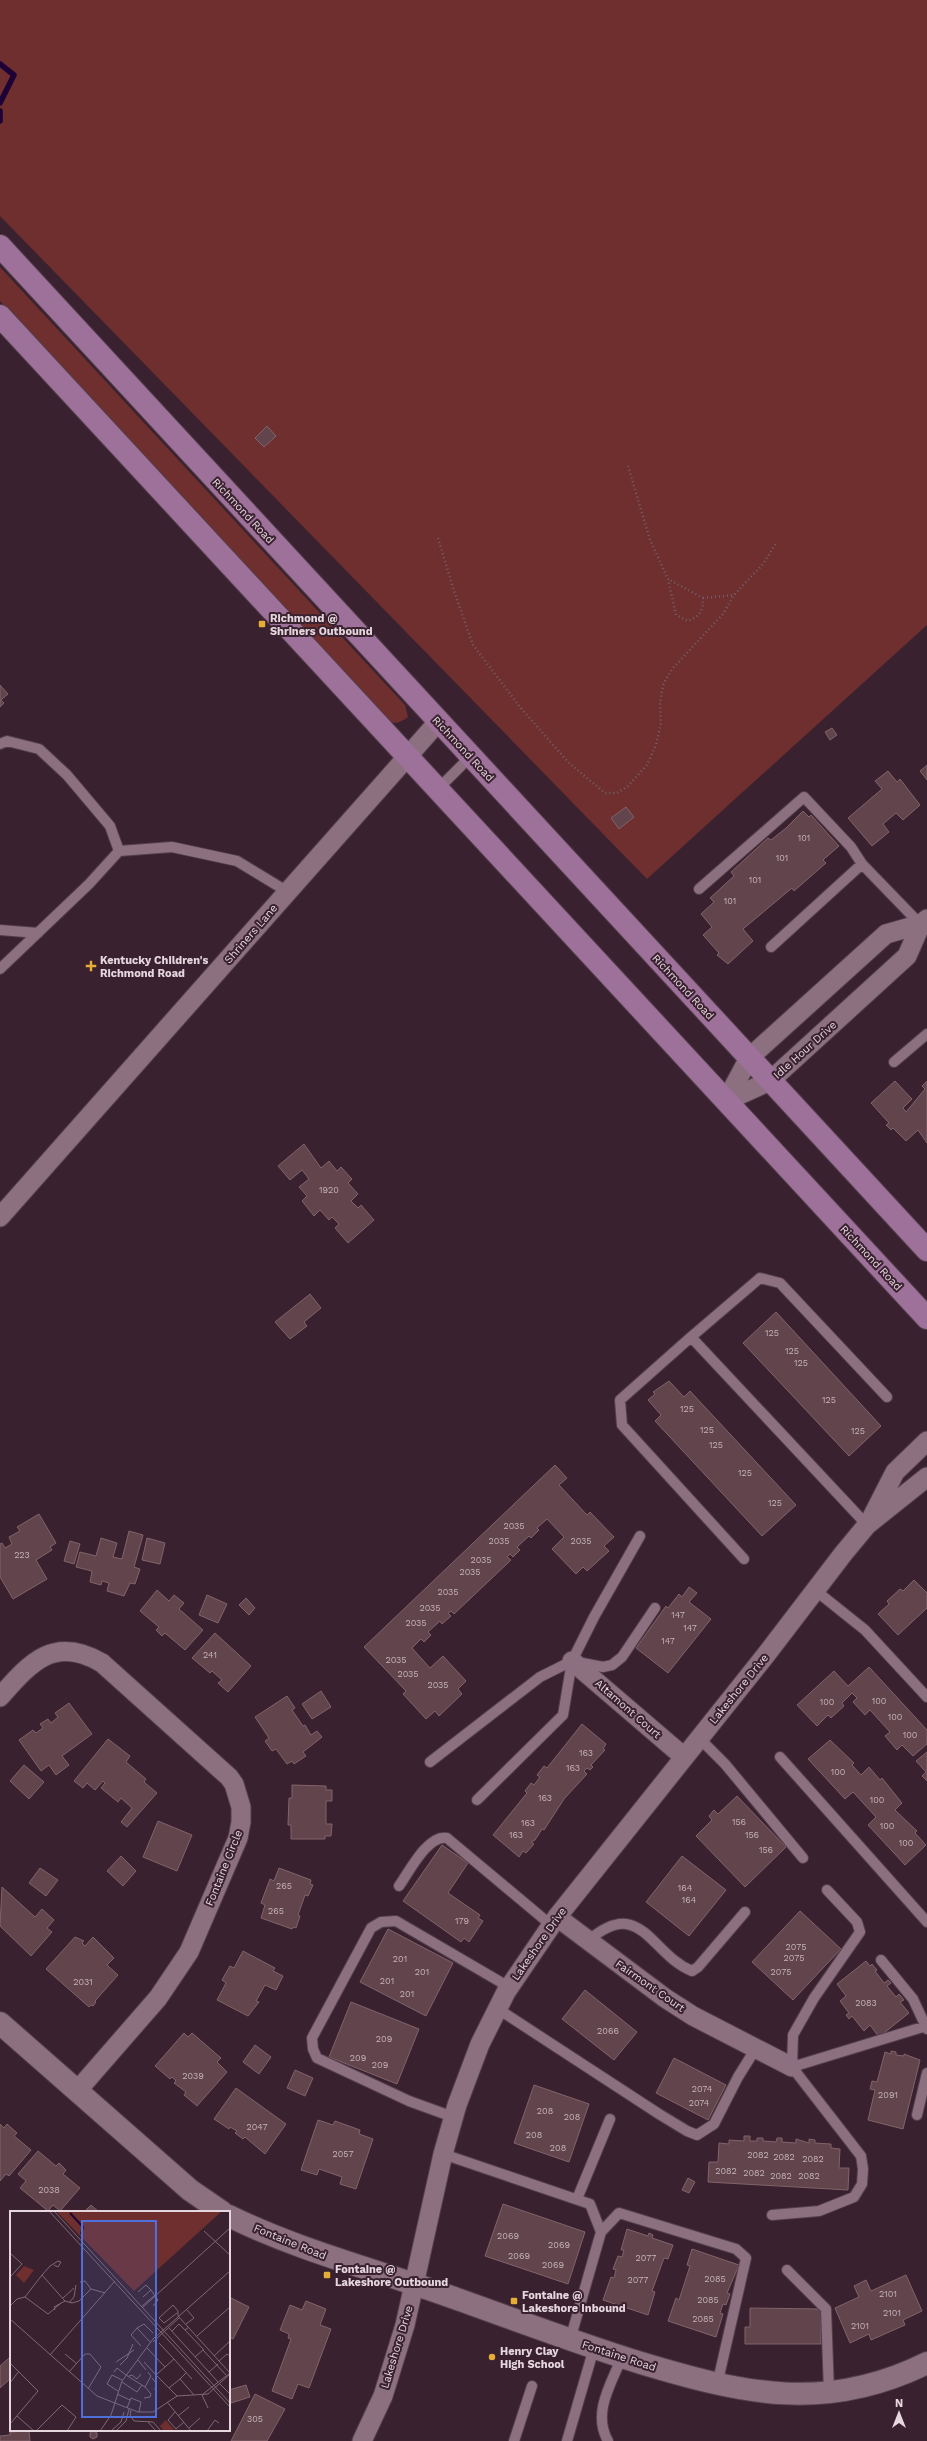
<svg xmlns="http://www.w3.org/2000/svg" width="927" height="2441" viewBox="0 0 927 2441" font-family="'Work Sans',sans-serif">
	<rect width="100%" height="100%" fill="#39212f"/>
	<!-- green -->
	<path fill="#6e2f2e" d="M0,0H927V625L647,879L0,216Z
		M0,267L405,705L408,717C401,722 396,725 388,721L0,301Z"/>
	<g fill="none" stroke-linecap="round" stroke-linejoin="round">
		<!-- stream -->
		<path stroke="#1d0035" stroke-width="5.5" d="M0,64L14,75L0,103
			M0,111V121"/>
	</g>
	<!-- building -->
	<path fill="#62454c" stroke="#82636a" d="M267,426L276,436L264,447L255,438Z
		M0,685L8,694L1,700L4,703L0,707Z
		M832,728L837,735L830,740L825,732Z
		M927,765V780L920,771Z
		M888,771L897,782L900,779L920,805L903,820L896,813L883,824L889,832L872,846L848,818L882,789L875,781Z
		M626,807L634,817L619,829L611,818Z
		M803,811L809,817L811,815L839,846L823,860L826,863L794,891L792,888L743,929L753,941L728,964L717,955L719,953L703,935L712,927L701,914L714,902L710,898L734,876L731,872L768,838L771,840L786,828Z
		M895,1081L912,1099L903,1108L906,1112L925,1089L922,1086L927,1081V1143L918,1130L906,1141L893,1128L891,1130L886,1125L889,1123L871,1103Z
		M304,1144L321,1168L329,1161L337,1171L341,1167L352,1179L348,1183L358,1194L351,1201L358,1208L361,1205L374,1220L348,1243L335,1228L339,1224L332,1217L329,1220L320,1210L314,1216L302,1201L307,1196L299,1187L309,1179L302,1170L290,1180L278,1166Z
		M310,1294L321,1308L304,1322L307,1326L290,1339L275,1322Z
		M776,1312L881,1426L849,1456L743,1343Z
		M669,1381L684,1397L690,1391L796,1505L762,1536L655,1421L661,1415L648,1400L655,1394L653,1392Z
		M555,1465L567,1478L559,1485L587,1515L590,1512L614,1537L604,1546L609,1551L587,1571L583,1567L576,1574L552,1549L564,1537L547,1519L537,1528L539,1530L531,1538L529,1536L517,1547L520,1550L513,1557L510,1554L507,1557L511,1560L454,1614L451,1611L448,1613L451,1616L442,1624L440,1621L428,1632L431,1635L424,1642L421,1639L412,1648L430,1668L443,1656L466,1681L458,1689L462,1694L439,1716L435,1711L426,1719L403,1694L406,1691L364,1647Z
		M39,1514L56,1543L50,1547L52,1550L36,1560L47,1579L13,1599L0,1577V1544L2,1543L5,1548L12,1544L9,1537L20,1531L17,1527Z
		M129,1531L143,1535L134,1567L140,1569L135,1584L130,1583L124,1596L107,1591L109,1583L102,1581L101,1585L90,1582L92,1571L76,1567L80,1552L96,1556L101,1538L117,1543L113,1557L122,1559Z
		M147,1538L165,1543L160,1564L142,1560Z
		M70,1541L80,1544L74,1564L64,1561Z
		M914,1580L927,1593V1608L898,1635L878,1614L889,1604L887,1601L900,1589L903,1591Z
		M689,1587L697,1593L689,1602L711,1619L668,1673L636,1648L666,1606L668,1608L679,1594L682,1597Z
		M157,1590L169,1601L174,1595L184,1603L179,1609L203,1630L185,1650L165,1633L162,1636L156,1630L159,1627L140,1611Z
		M207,1595L227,1604L218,1623L199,1615Z
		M246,1598L255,1608L249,1615L239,1605Z
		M215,1633L251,1666L228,1692L218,1683L222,1680L212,1671L210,1673L192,1658Z
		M869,1667L927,1730V1744L913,1756L902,1745L897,1750L885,1736L890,1732L870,1710L865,1715L853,1702L857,1698L852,1693L842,1703L844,1706L831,1718L828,1715L817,1726L797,1705L834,1671L848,1686Z
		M321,1691L331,1707L312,1719L302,1704Z
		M287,1696L295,1708L292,1710L303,1726L305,1725L311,1735L317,1731L322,1737L303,1752L306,1756L294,1764L292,1761L287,1764L276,1749L272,1751L265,1741L269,1738L255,1717Z
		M69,1703L92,1734L62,1756L69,1765L56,1775L49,1765L41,1771L19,1740L33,1730L36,1733L43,1728L40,1724L48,1719L51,1723L58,1717L55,1713Z
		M582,1724L606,1744L603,1749L605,1750L591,1765L593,1767L590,1770L587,1768L584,1771L587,1774L564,1799L544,1830L542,1829L535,1840L531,1842L534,1844L526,1853L523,1851L519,1857L493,1835L527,1793L525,1791L531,1783L534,1785L540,1777L537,1775L544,1766L547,1768Z
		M108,1739L130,1756L126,1762L146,1779L144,1782L157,1793L127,1827L121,1822L132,1808L121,1798L118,1802L101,1788L105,1783L103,1781L95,1790L87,1783L83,1788L74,1781Z
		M830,1740L854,1763L852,1765L861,1775L869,1767L880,1780L882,1778L902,1803L895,1810L917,1831L915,1833L926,1845L905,1865L868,1825L876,1817L853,1792L845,1799L808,1759Z
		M927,1752V1781L922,1776L926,1772L916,1761Z
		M24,1765L44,1782L29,1799L10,1781Z
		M292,1785L326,1786V1790H332V1801H326V1824H332L331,1836H325V1839H291V1825H288L289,1798H292Z
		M737,1796L786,1847L745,1887L696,1836L712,1820L709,1816L714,1810L718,1814Z
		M158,1821L192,1835L177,1871L143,1857Z
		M442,1845L468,1863L448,1893L480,1915L478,1918L483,1921L469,1942L464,1938L461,1942L403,1901Z
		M121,1856L136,1871L123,1886L107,1871Z
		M682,1856L726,1890L689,1936L646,1902Z
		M40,1868L58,1880L46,1896L29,1883Z
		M279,1868L311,1880L310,1884L313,1885L308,1896L305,1895L298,1915L300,1916L296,1928L294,1927L292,1929L261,1918L265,1905L261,1903L270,1879L274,1881Z
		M2,1887L35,1917L42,1909L54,1920L47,1928L52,1932L31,1956L0,1926Z
		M800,1911L841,1949L793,2000L752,1962Z
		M388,1929L453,1963L426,2016L360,1982Z
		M75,1937L84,1941L82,1943L85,1946L93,1937L114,1958L107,1965L118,1975L95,2001L96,2002L93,2006L91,2005L89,2007L46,1969Z
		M243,1951L275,1968L273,1971L283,1976L276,1990L265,1985L256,2001L259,2002L248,2016L217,2000L226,1983L222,1980L230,1966L234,1968Z
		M866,1961L870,1966L872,1964L877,1970L875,1971L884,1983L888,1980L891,1983L887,1986L896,1997L899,1994L904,2000L900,2002L909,2013L879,2037L870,2025L864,2031L852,2016L849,2019L846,2015L849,2013L840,2001L846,1996L837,1984Z
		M585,1990L637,2032L614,2060L562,2019Z
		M351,2002L419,2029L397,2084L329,2057Z
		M184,2033L188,2037L192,2033L221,2058L217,2062L227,2072L197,2106L184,2095L186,2092L174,2083L176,2081L172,2077L170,2079L155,2066Z
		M255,2045L271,2057L259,2074L243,2062Z
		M891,2051L896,2052V2055L904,2056V2054L920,2060L903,2129L868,2120L875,2090L870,2089L872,2081L877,2082L885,2052L891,2054Z
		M674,2058L726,2085L708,2120L656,2093Z
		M295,2070L313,2078L305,2096L287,2088Z
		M534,2085L589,2104L569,2162L514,2143Z
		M236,2088L286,2124L265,2154L245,2137L243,2139L235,2133L237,2131L230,2127L229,2129L214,2119Z
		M318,2120L333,2125L335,2121L360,2130L359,2134L373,2139L356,2189L340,2184L342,2177L319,2169L317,2175L301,2170Z
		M0,2124L4,2128L7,2124L17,2133L14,2136L31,2150L9,2176L6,2174L0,2181Z
		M744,2136H750V2141H757V2138H763V2141L776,2142L777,2138H782V2142L796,2143V2139L809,2143V2139L815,2140V2143L831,2144V2148L840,2149L839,2168H849L848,2190L708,2182L709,2162H718L719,2143L729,2144V2140L744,2141Z
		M38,2151L56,2166L59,2163L66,2170L63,2174L80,2188L60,2211L53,2205L48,2211L20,2188L26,2181L18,2174Z
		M688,2178L695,2182L689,2193L682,2190Z
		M503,2204L585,2232L568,2284L485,2256Z
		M91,2205L99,2212H84Z
		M627,2229L648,2236L649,2233L653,2235L652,2238L673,2245L668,2259L664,2258L652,2291L655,2292L648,2315L603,2300L611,2277L614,2278L616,2270L613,2269L618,2256L622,2257L624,2250H621Z
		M692,2249L739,2265L727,2293L730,2294L726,2305L723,2304L720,2313L723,2314L716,2337L668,2321L676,2298L679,2300L690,2266L687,2265Z
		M906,2275L922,2311L903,2320L905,2325L871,2340L869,2334L850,2343L835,2308L859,2297L854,2286L866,2280L871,2291Z
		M229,2297L249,2307L233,2339L229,2337Z
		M306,2301L326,2309L320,2325L331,2329L309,2388L298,2384L292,2399L272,2391L291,2339L288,2338L289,2334L280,2330L290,2305L302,2310Z
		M750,2308L821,2309V2344H745V2327H750Z
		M9,2358L11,2360V2378L0,2388V2366Z
		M246,2385L250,2397L231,2403L229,2390Z
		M255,2394L285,2409L267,2441H231Z
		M93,2430L97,2433V2437L93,2439L90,2437V2433Z
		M29,2431L30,2441H0V2436L10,2435V2432Z"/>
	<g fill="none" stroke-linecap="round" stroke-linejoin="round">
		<!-- service casing -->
		<g stroke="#533f4b" stroke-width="12">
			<path id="service" d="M0,744L7,741L39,749L67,775L110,826L119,851
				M438,789L470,757
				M699,889L804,797L851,847L862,864
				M0,930L38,933
				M771,947L862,864L922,926
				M0,969L89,884L119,851L172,847L237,861L288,892
				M894,1062L927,1034
				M691,1337L620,1400L622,1425L744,1559
				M867,1525L691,1337L760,1278L780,1283L887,1397
				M815,1590L865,1630L927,1697
				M699,1738L725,1764L803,1858
				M780,1757L927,1922
				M430,1762L540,1677L572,1661L603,1667L612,1665L622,1657L655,1608
				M477,1800L563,1715L572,1661L594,1617L640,1536
				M399,1886C409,1872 428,1834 447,1838L551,1925
				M588,1941C641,1895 650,1954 692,1971L698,1967L745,1912
				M881,1960L913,1999L927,2029
				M498,2009L659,2114L687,2131L697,2135L714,2124L738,2077L756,2048
				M792,2067L926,2026
				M917,2115L927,2073
				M453,2117L409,2101L317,2058L313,2049L312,2038L371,1928L381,1922L396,1921L509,1987
				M443,2154L590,2204L601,2232
				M577,2199L610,2119
				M772,2215L819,2211L854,2197L862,2184L863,2169L861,2156L792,2067L793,2035L814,1998L860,1932L857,1922L827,1890
				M787,2270L826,2309L829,2392
				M570,2340L601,2232L619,2213L736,2249L746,2258L717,2385
				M514,2441L532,2386
				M567,2441L594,2348
				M608,2441C592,2413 611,2384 622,2357"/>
		</g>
		<!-- minor casing -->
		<g stroke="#533f4b" stroke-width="21">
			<path id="minor" d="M726,1101L770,1081L907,956L921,924L927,919
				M726,1101L749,1058L886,934L921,924
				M0,1217L438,722
				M872,1517L895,1472L927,1441
				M572,1661L684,1757
				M0,1697C31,1662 54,1635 102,1663L229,1777L234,1784L241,1807V1822L238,1838L189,1952L158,1998L77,2091
				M557,1917L665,1998L693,2016L792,2067
				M362,2441L383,2396L405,2325L443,2154L457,2105L480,2044L506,1992L557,1917L765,1656L843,1554L867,1525L927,1477"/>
		</g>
		<!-- tertiary casing -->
		<g stroke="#533f4b" stroke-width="24">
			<path id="tertiary" d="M0,2023L190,2190L222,2212
				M229,2216C302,2252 381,2271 457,2299C519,2321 579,2344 641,2363C744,2394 826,2413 927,2363"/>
		</g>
		<!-- primary casing -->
		<g stroke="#533f4b" stroke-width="24">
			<path id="primary" d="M0,246L927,1250
				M0,316L927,1318"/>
		</g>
		<!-- path -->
		<path stroke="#745f6b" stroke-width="2.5" stroke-dasharray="1 3" stroke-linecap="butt" d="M628,466L650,540L668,579L676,615L688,621C700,616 703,611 703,598L668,579
			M438,538L454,591L473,645L520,707L569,763L605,793H617L628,786L647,765L656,745L661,723L660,703L663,685L672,669L723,614L734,595
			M703,598L734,595L763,564L777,542"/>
		<!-- service -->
		<use href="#service" stroke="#8c7080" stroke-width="10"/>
		<!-- minor -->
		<use href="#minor" stroke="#8c7080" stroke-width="19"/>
		<!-- tertiary -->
		<use href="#tertiary" stroke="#8c7080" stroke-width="22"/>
		<!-- primary -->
		<use href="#primary" stroke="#9d719a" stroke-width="22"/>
	</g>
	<!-- markers -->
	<g fill="#e5ad36" stroke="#39212f" stroke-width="1.5">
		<rect x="258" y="620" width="8" height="8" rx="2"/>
		<path d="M89 960h4v4h4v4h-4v4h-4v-4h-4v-4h4z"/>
		<rect x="323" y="2271" width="8" height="8" rx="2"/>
		<rect x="510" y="2297" width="8" height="8" rx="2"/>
		<circle cx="492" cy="2357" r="4"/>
	</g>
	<g text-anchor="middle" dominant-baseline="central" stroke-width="4" stroke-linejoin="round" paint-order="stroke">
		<!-- number labels -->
		<g font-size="9" fill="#c5b2ba">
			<text x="804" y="838">101</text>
			<text x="782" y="858">101</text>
			<text x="755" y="880">101</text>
			<text x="730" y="901">101</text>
			<text x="329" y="1190">1920</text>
			<text x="772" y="1333">125</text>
			<text x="792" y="1351">125</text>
			<text x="801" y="1363">125</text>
			<text x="829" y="1400">125</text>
			<text x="687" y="1409">125</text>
			<text x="707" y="1430">125</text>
			<text x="858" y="1431">125</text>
			<text x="716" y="1445">125</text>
			<text x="745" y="1473">125</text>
			<text x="775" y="1503">125</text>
			<text x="514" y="1526">2035</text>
			<text x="499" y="1541">2035</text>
			<text x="581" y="1541">2035</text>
			<text x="22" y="1555">223</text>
			<text x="481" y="1560">2035</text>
			<text x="470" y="1572">2035</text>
			<text x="448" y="1592">2035</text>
			<text x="430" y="1608">2035</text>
			<text x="678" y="1615">147</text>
			<text x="416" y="1623">2035</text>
			<text x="690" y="1628">147</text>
			<text x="668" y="1641">147</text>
			<text x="210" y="1655">241</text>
			<text x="396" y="1660">2035</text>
			<text x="408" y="1674">2035</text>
			<text x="438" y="1685">2035</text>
			<text x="879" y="1701">100</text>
			<text x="827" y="1702">100</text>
			<text x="895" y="1717">100</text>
			<text x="910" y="1735">100</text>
			<text x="586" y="1753">163</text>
			<text x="573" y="1768">163</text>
			<text x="838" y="1772">100</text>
			<text x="545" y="1798">163</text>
			<text x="877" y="1800">100</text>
			<text x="739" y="1822">156</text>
			<text x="528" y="1823">163</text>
			<text x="887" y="1826">100</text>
			<text x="516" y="1835">163</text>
			<text x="752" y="1835">156</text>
			<text x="906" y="1843">100</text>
			<text x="766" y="1850">156</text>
			<text x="284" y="1886">265</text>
			<text x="685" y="1888">164</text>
			<text x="689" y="1900">164</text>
			<text x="276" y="1911">265</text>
			<text x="462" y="1921">179</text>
			<text x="796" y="1947">2075</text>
			<text x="794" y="1958">2075</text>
			<text x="400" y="1959">201</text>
			<text x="422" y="1972">201</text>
			<text x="781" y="1972">2075</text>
			<text x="387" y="1981">201</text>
			<text x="83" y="1982">2031</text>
			<text x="407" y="1994">201</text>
			<text x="866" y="2003">2083</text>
			<text x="608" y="2031">2066</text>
			<text x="384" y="2039">209</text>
			<text x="358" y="2058">209</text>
			<text x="380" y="2065">209</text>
			<text x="193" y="2076">2039</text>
			<text x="702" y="2089">2074</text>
			<text x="888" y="2095">2091</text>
			<text x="699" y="2103">2074</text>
			<text x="545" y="2111">208</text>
			<text x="572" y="2117">208</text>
			<text x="257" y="2127">2047</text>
			<text x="534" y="2135">208</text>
			<text x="558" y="2148">208</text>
			<text x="343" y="2154">2057</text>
			<text x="758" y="2155">2082</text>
			<text x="784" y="2157">2082</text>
			<text x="813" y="2159">2082</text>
			<text x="726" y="2171">2082</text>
			<text x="754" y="2173">2082</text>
			<text x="781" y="2176">2082</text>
			<text x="809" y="2176">2082</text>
			<text x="49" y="2190">2038</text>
			<text x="508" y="2236">2069</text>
			<text x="559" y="2245">2069</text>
			<text x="519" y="2256">2069</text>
			<text x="646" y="2258">2077</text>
			<text x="553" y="2265">2069</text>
			<text x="715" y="2279">2085</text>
			<text x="638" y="2280">2077</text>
			<text x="888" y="2294">2101</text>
			<text x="708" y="2300">2085</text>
			<text x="892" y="2313">2101</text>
			<text x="703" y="2319">2085</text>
			<text x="860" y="2326">2101</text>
			<text x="255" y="2419">305</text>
		</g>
		<!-- street labels -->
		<g font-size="11" fill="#e6d6de" stroke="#39212f">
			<text transform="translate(243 511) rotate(47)">Richmond Road</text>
			<text transform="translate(463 749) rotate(47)">Richmond Road</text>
			<text transform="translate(251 934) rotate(-49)">Shriners Lane</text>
			<text transform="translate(683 987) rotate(47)">Richmond Road</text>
			<text transform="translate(805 1050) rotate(-42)">Idle Hour Drive</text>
			<text transform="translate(871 1258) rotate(47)">Richmond Road</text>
			<text transform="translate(739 1689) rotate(-51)">Lakeshore Drive</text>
			<text transform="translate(628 1709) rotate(41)">Altamont Court</text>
			<text transform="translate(224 1868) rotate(-68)">Fontaine Circle</text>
			<text transform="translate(539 1944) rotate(-55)">Lakeshore Drive</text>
			<text transform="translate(650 1986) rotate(35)">Fairmont Court</text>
			<text transform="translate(290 2242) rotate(22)">Fontaine Road</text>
			<text transform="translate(397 2347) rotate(-73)">Lakeshore Drive</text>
			<text transform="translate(619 2356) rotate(18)">Fontaine Road</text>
		</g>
		<!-- poi labels -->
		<g font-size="11" font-weight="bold" fill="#e6d6de" stroke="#39212f" text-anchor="start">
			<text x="270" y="618">Richmond @<tspan x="270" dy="13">Shriners Outbound</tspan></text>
			<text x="100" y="960">Kentucky Children's<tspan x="100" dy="13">Richmond Road</tspan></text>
			<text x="335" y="2269">Fontaine @<tspan x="335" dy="13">Lakeshore Outbound</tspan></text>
			<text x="522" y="2295">Fontaine @<tspan x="522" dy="13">Lakeshore Inbound</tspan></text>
			<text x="500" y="2351">Henry Clay<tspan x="500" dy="13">High School</tspan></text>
		</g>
	</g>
	<!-- overview -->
	<g transform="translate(10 2211)">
		<rect width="220" height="220" fill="#39212f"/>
		<path d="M46,0H212L124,80Z" fill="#6e2f2e"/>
		<path d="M14,55L24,59L14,72L6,64ZM156,209L165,220H154L150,215Z" fill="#6e2f2e"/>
		<path fill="none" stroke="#1d0035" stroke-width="2" d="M60,2L73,16L71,23"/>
		<path fill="none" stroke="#7e6975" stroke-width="1" d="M39,0L220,196M44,0L220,192M194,20L220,44M0,42L12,53L0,66M32,64L40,55L48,50L51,51L48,56L44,54M70,71L75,70L81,78M128,81L136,74L141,79M15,86L38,103L50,93M133,86L141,79L148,89L143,95M53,87L64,77M59,92L64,86L66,74M0,95L7,88L15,86L32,64L55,90L62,92L69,90L81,78L95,82M131,96L145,84M132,97L220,17M45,99L44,96L55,90M167,102L154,112L149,107L163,94L168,100V105L220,162M0,108L87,185L128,201H143L167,185L198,183L220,163M176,113L184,107L177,99M179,116L175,119L193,138M127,117L121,124L131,135M159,117L208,171M162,120L169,113L175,119M187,125L220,96M143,131L170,106M141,132L127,117L134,113L143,122M137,137L155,156L164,148L149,132M193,139L216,164M55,143L66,152M40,144L105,70M204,145L220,130M185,146L194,138M164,148L182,168M128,149L136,159M209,150L217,143L220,145M106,151L124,139M134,151L146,164L155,156M0,152L28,180L0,213M110,154L117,147L123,133M59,161L75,143H80L91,156L78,178M104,161L107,157L116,164M199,161L208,153M176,162L170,168L184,184M116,164L135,176L141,183L140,186L134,187M146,164L167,185M119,165L122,164L127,168L131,163M142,167L146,172L145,179M112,171L127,181L132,174M0,172L9,160M210,173L220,183M135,176L141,165L138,161M159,177L170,168M108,180L97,173L102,164L112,169M107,183L120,189M193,183L220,162M192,184L198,197M157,191L181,220M117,197L121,187L131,191L129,201M121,199L120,204L124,210L143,211L151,220M165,201L158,209L166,218L174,211M7,205L24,220M168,205L179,196M138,211L146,220M179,217L190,207M26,220L52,194L66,206L57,220M90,220L101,204L112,170L143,128L220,60M101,220L111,211L114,201M106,220L116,210L119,198M197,220L205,209L209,212"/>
		<path fill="#4f70da" fill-opacity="0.15" stroke="#4f70da" stroke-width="2" d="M72,10H146V206H72Z"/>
		<rect width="220" height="220" fill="none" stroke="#e6d6de" stroke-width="2"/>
	</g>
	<!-- north arrow -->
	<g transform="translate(899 2413)" stroke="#39212f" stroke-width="3" paint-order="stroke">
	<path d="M0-3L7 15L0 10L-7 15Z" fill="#e6d6de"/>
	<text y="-6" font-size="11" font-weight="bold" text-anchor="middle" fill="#e6d6de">N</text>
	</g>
</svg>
